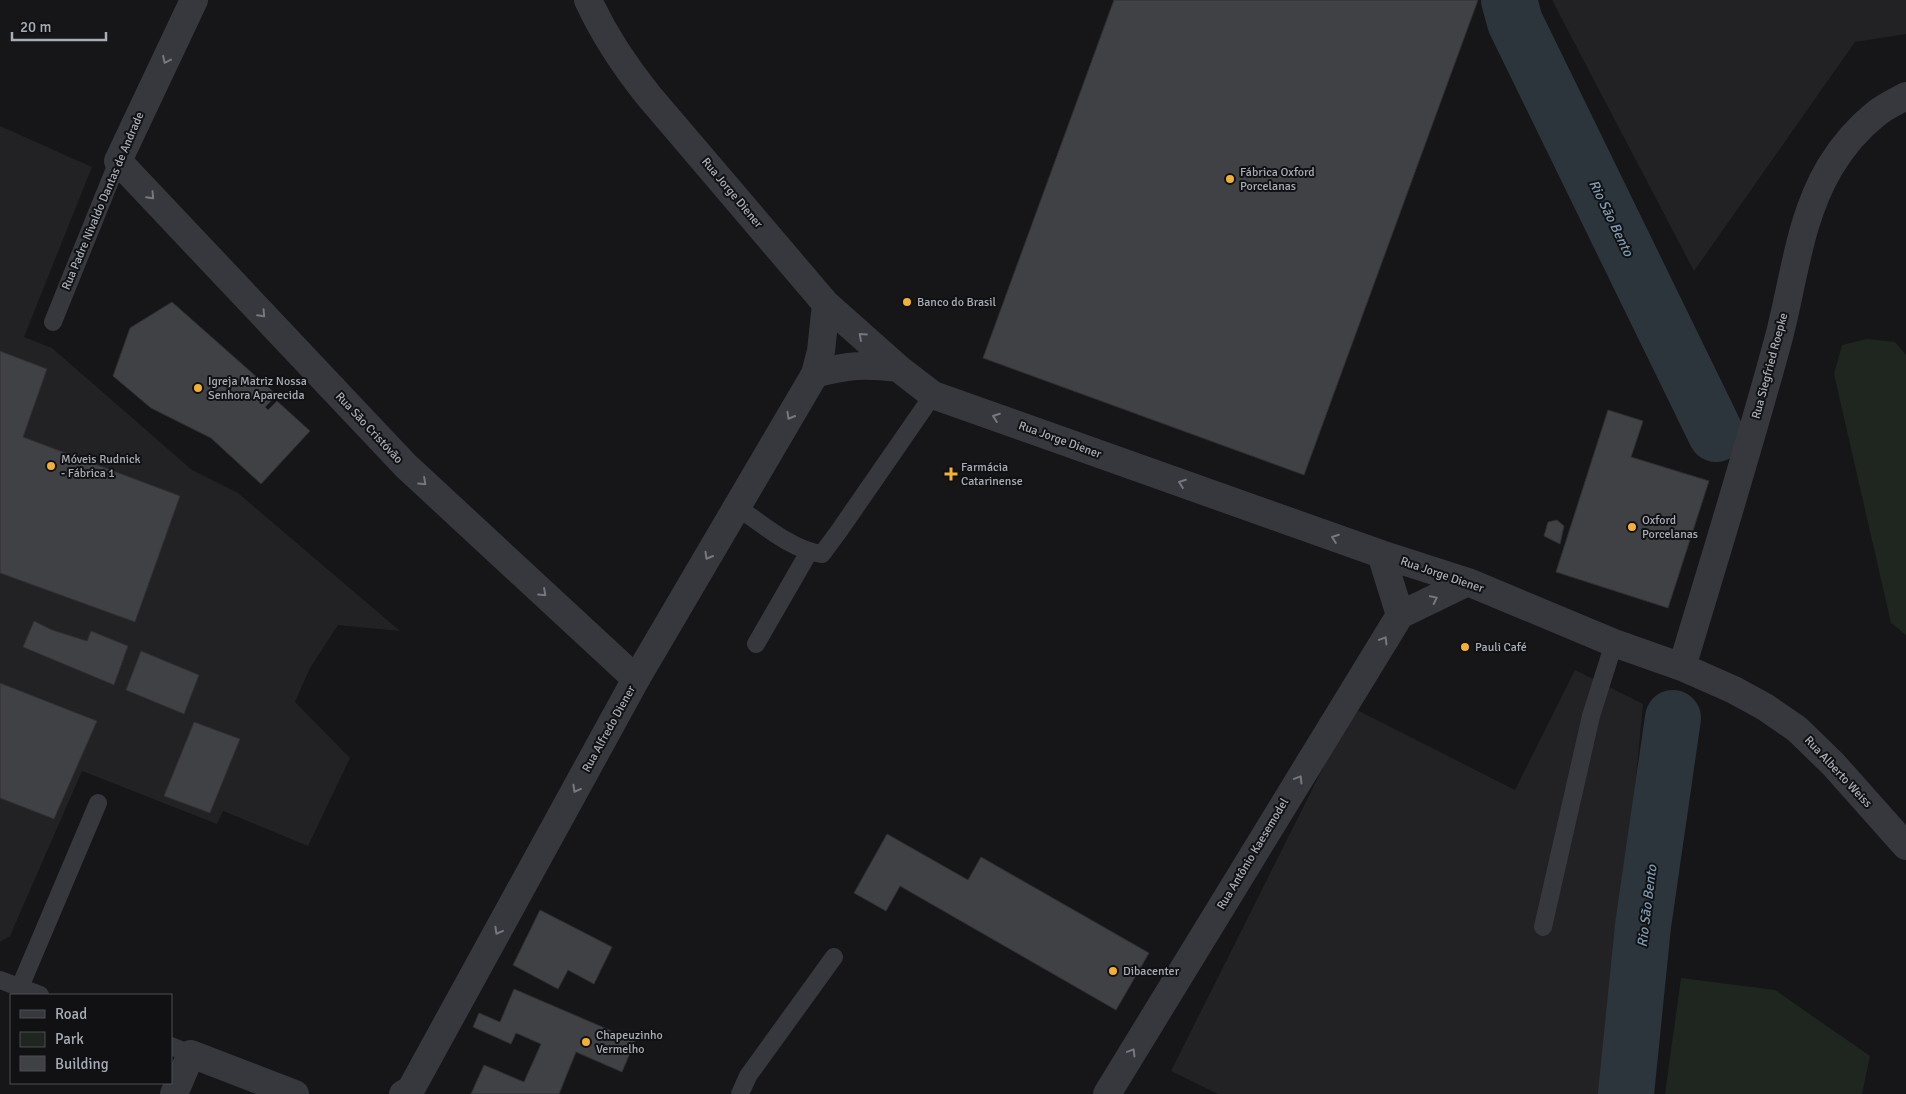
<svg xmlns="http://www.w3.org/2000/svg" width="1906" height="1094" viewBox="0 0 1906 1094" font-family="Signika,sans-serif">
	<rect width="100%" height="100%" fill="#161618"/>
	<!-- built -->
	<path fill="#222225" d="M1552,0H1906V34L1855,42L1694,271Z
		M0,126L92,167L24,337L52,348L192,470L238,493L400,631L338,625L310,668L295,702L350,758L308,846L223,811L217,824L82,771L10,936L0,942Z
		M1575,670L1643,704L1606,1094H1218L1171,1071L1353,708L1515,790Z"/>
	<!-- green -->
	<path fill="#1e261f" d="M1867,339L1895,342L1906,355V635L1891,623L1834,374L1842,345Z
		M1681,978L1775,990L1870,1056L1862,1094H1665Z"/>
	<g fill="none" stroke-linecap="round" stroke-linejoin="round">
		<!-- river -->
		<path stroke="#2c353c" stroke-width="56" d="M1509,0L1515,22L1716,434
			M1626,1094L1643,926L1673,718"/>
	</g>
	<!-- building -->
	<path fill="#404145" stroke="#303034" d="M1114,0H1478L1304,475L983,358Z
		M172,302L277,395L265,407L268,410L277,401L310,431L261,484L211,438L151,408L113,376L130,328Z
		M0,351L47,369L23,437L180,496L135,622L0,573Z
		M1608,410L1643,421L1631,457L1709,481L1668,608L1556,572Z
		M1557,520L1564,526L1560,544L1544,536L1548,522Z
		M34,621L52,630L87,641L91,631L128,646L114,685L23,647Z
		M141,651L199,675L184,714L126,690Z
		M0,683L97,721L54,819L0,798Z
		M194,722L240,739L210,813L164,796Z
		M887,834L968,880L981,857L1149,953L1116,1010L900,886L886,911L854,893Z
		M540,910L612,947L594,984L568,970L558,989L513,965Z
		M514,989L635,1041L622,1072L576,1052L559,1094H471L484,1065L524,1082L541,1044L516,1033L511,1044L473,1027L479,1013L500,1022Z"/>
	<g fill="none" stroke-linecap="round" stroke-linejoin="round">
		<!-- service -->
		<path stroke="#37383d" stroke-width="18" d="M53,322L118,161
			M737,507C761,523 793,551 822,554L839,531L933,395
			M756,644L809,552
			M1543,927L1591,716L1614,643
			M0,980L40,995
			M20,987L98,803
			M171,1046L191,1054
			M740,1094L748,1076L834,957"/>
		<!-- minor -->
		<path stroke="#37383d" stroke-width="28" d="M194,0L118,161L406,466L636,679"/>
		<!-- tertiary -->
		<path stroke="#37383d" stroke-width="28" d="M588,0C604,35 624,65 648,95L826,304L898,368L933,395L1381,554L1468,582L1614,643L1682,667L1734,690L1765,707L1797,729L1833,764L1906,846
			M815,374C847,365 865,364 898,368
			M1381,554L1400,615
			M1682,667C1715,557 1749,448 1779,337C1794,280 1799,219 1830,167C1842,147 1858,128 1877,113C1886,106 1897,101 1906,96
			M174,1094L191,1054L295,1094
			M403,1094L411,1089L636,679L815,374L821,351L826,304
			M1107,1094L1400,615L1468,582"/>
	</g>
	<!-- one-way arrows -->
	<defs><path id="oneway-chevron" d="M-2-3.5L2.5 0L-2 3.5" fill="none" stroke-width="1.6" stroke-linecap="round" stroke-linejoin="round" transform="scale(1.25)"/></defs>
	<g stroke="#757881">
		<use href="#oneway-chevron" transform="translate(166 60) rotate(115)"/>
		<use href="#oneway-chevron" transform="translate(151 196) rotate(47)"/>
		<use href="#oneway-chevron" transform="translate(262 314) rotate(47)"/>
		<use href="#oneway-chevron" transform="translate(862 336) rotate(-138)"/>
		<use href="#oneway-chevron" transform="translate(790 416) rotate(120)"/>
		<use href="#oneway-chevron" transform="translate(996 417) rotate(-160)"/>
		<use href="#oneway-chevron" transform="translate(423 482) rotate(43)"/>
		<use href="#oneway-chevron" transform="translate(1182 483) rotate(-160)"/>
		<use href="#oneway-chevron" transform="translate(1335 538) rotate(-160)"/>
		<use href="#oneway-chevron" transform="translate(708 556) rotate(120)"/>
		<use href="#oneway-chevron" transform="translate(543 593) rotate(43)"/>
		<use href="#oneway-chevron" transform="translate(1434 599) rotate(-26)"/>
		<use href="#oneway-chevron" transform="translate(1384 640) rotate(-59)"/>
		<use href="#oneway-chevron" transform="translate(1299 779) rotate(-59)"/>
		<use href="#oneway-chevron" transform="translate(576 789) rotate(119)"/>
		<use href="#oneway-chevron" transform="translate(498 931) rotate(119)"/>
		<use href="#oneway-chevron" transform="translate(1132 1052) rotate(-59)"/>
	</g>
	<!-- markers -->
	<g fill="#f2b134" stroke="#111113" stroke-width="2">
		<circle cx="1230" cy="179" r="5"/>
		<circle cx="907" cy="302" r="5"/>
		<circle cx="198" cy="388" r="5"/>
		<circle cx="51" cy="466" r="5"/>
		<path d="M948.5 466.5h5v5h5v5h-5v5h-5v-5h-5v-5h5z"/>
		<circle cx="1632" cy="527" r="5"/>
		<circle cx="1465" cy="647" r="5"/>
		<circle cx="1113" cy="971" r="5"/>
		<circle cx="586" cy="1042" r="5"/>
	</g>
	<g text-anchor="middle" dominant-baseline="central" stroke-width="4" stroke-linejoin="round" paint-order="stroke">
		<!-- poi labels -->
		<g font-size="12" fill="#a8adb8" stroke="#111113" text-anchor="start">
			<text x="1240" y="172">Fábrica Oxford<tspan x="1240" dy="14">Porcelanas</tspan></text>
			<text x="917" y="302">Banco do Brasil</text>
			<text x="208" y="381">Igreja Matriz Nossa<tspan x="208" dy="14">Senhora Aparecida</tspan></text>
			<text x="61" y="459">Móveis Rudnick<tspan x="61" dy="14">- Fábrica 1</tspan></text>
			<text x="961" y="467">Farmácia<tspan x="961" dy="14">Catarinense</tspan></text>
			<text x="1642" y="520">Oxford<tspan x="1642" dy="14">Porcelanas</tspan></text>
			<text x="1475" y="647">Pauli Café</text>
			<text x="1123" y="971">Dibacenter</text>
			<text x="596" y="1035">Chapeuzinho<tspan x="596" dy="14">Vermelho</tspan></text>
		</g>
		<!-- street labels -->
		<g font-size="12" fill="#a8adb8" stroke="#111113">
			<text transform="translate(732 193) rotate(50)">Rua Jorge Diener</text>
			<text transform="translate(103 201) rotate(-67)">Rua Padre Nivaldo Dantas de Andrade</text>
			<text transform="translate(1770 366) rotate(-75)">Rua Siegfried Roepke</text>
			<text transform="translate(369 428) rotate(47)">Rua São Cristóvão</text>
			<text transform="translate(1060 440) rotate(20)">Rua Jorge Diener</text>
			<text transform="translate(1442 575) rotate(19)">Rua Jorge Diener</text>
			<text transform="translate(609 729) rotate(-61)">Rua Alfredo Diener</text>
			<text transform="translate(1838 772) rotate(47)">Rua Alberto Weiss</text>
			<text transform="translate(1253 854) rotate(-59)">Rua Antônio Kaesemodel</text>
		</g>
		<!-- water labels -->
		<g font-size="14" font-style="italic" fill="#7f9bb3" stroke="#111113">
			<text transform="translate(1611 218) rotate(64)">Rio São Bento</text>
			<text transform="translate(1647 906) rotate(-83)">Rio São Bento</text>
		</g>
	</g>
	<!-- legend -->
	<rect x="10" y="994" width="162" height="90" fill="#111113" stroke="#4d4f55"/>
	<rect x="20" y="1010" width="25" height="8" fill="#37383d" stroke="#4d4f55"/>
	<text x="55" y="1019" font-size="15" fill="#a8adb8">Road</text>
	<rect x="20" y="1032" width="25" height="15" fill="#1e261f" stroke="#4d4f55"/>
	<text x="55" y="1044" font-size="15" fill="#a8adb8">Park</text>
	<rect x="20" y="1056" width="25" height="15" fill="#404145" stroke="#4d4f55"/>
	<text x="55" y="1069" font-size="15" fill="#a8adb8">Building</text>
	<!-- scale -->
	<path d="M12 32v8h94v-8" fill="none" stroke="#a8adb8" stroke-width="2.5"/>
	<text x="20" y="32" font-size="15" fill="#a8adb8" stroke="#111113" stroke-width="4" paint-order="stroke">20 m</text>
</svg>
